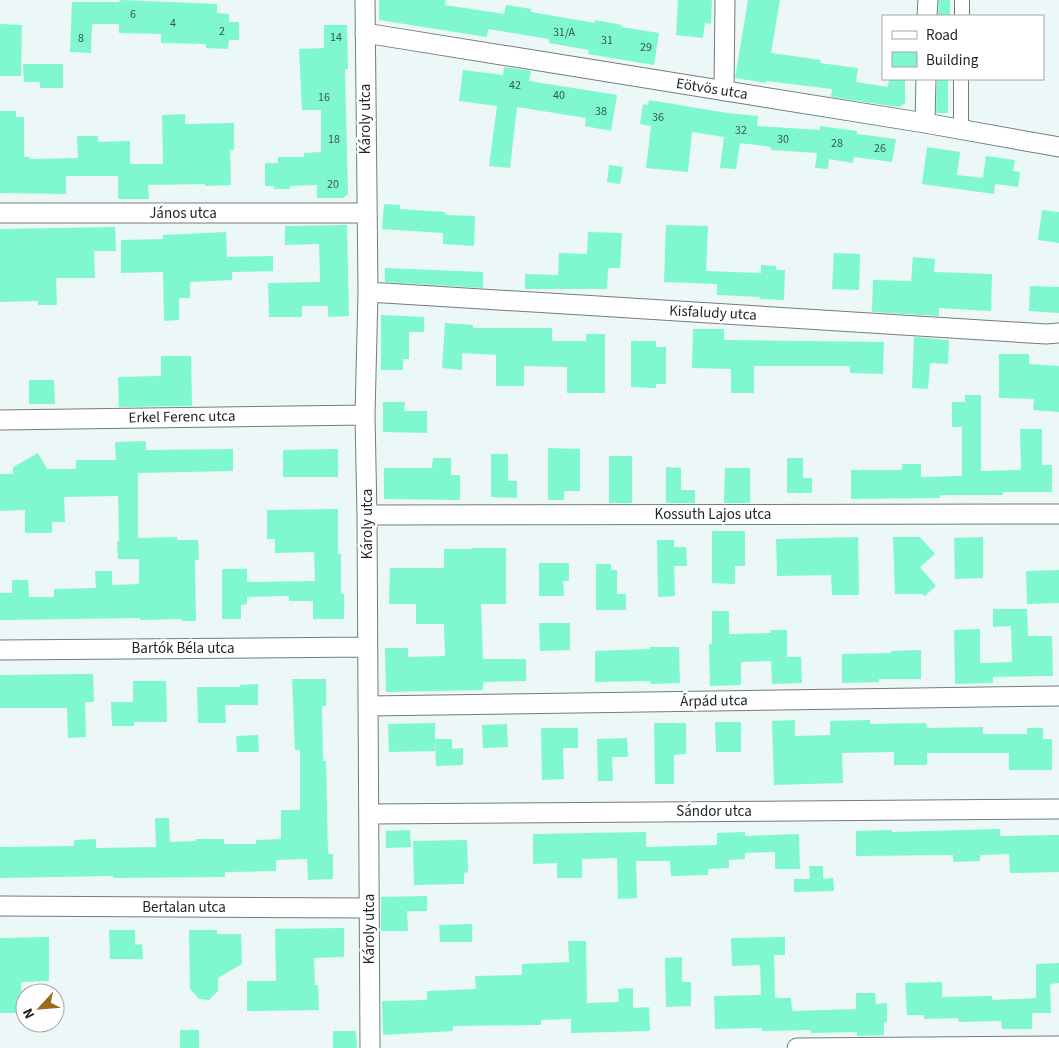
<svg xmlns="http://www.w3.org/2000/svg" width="1059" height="1048" viewBox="0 0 1059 1048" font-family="'Source Sans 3',sans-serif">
	<rect width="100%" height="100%" fill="#ebf8f7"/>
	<!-- building -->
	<path fill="#7ff7cf" d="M120,0L217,4V13L229,14V22H239V40H229L228,49L206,48V44L161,43V34L119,33V24H92L91,53L70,52L72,2H119Z
		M379,0H446L445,5L504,14L506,5L531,9V12L595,23V20L622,25L621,27L659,33L654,65L588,54L589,50L549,43V39L488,29L487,37L379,20Z
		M678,0H712L711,24L705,23L703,38L676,35Z
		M748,0H780L771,53L821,60L820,63L858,68L856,82L888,87L889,79H905V103L899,107L891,106L831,97L832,89L766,81V83L735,78Z
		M939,0H950V16H938Z
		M0,24L22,25L21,76H0Z
		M324,25H347L348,69H345L348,194L343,198H317V185L290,186V189H274V186H265V163H278V157H304V153L321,152V110H302L299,49L324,48Z
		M23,64H63V88H40V82H24Z
		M504,67L531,71L529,81L617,95L611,131L585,126L586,118L517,107L510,168L489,166L497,106L459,101L463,70L503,75Z
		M937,79H948V113H936Z
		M649,100L727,113L758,116L757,126L820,130V126L857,131V134L896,139L892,162L854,157L853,163L829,159L828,169L815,168L817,153L771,150V147L740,143L736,169L720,168L724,137L692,132L688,172L646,168L651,126L640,124L643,104L648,105Z
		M0,111H16V117H24V157H30V159L78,158L77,136H98V142L130,141V164H163L162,115L185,114V124L234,123V150H230L231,185L205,186V184L148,185L149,199H118V176H66V194L0,193Z
		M927,147L960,152L957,175L983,178L986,156L1015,160L1013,171L1020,172L1018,187L995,184L994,194L922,184Z
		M609,165L623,167L620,184L607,182Z
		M384,204L400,205V209L445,212V215L475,216L474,246L443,244V233L382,229Z
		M1042,210L1059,212V243L1038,240Z
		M347,225L349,316L328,317V306H302V317H269L268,283L320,282L319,244L285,245V226Z
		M666,225L708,226L706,271L761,273V265L776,266V270H785L784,300L760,299V297L717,295V284L664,282Z
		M115,227L116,251H94L95,278H56L57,305H38V301L0,302V229Z
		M226,232L227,257L273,256V271L232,272V280L190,282V298H179V320L164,321L163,272L121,273V240L163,239V235Z
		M588,232L622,233L620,268H608L607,289H525V274L558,275L559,253L587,254Z
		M834,253L860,254L859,290L832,289Z
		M913,257L935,259L934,272L992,274L991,311L939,308V316L872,312L873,280L911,281Z
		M385,268L483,272V288L385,282Z
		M1030,286L1059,287V313L1029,311Z
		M381,315L424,317V332H409V359H403V370H381Z
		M445,323L473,325V328H552V341H586V334H605V393H567V367L524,366V386H496V355L462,353V370L442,368Z
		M693,329H724V340L884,342L883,374L850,373V366H754V393H731V369L692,368Z
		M914,337L949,340L948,364L930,363L928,389L912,388Z
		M631,341H656V347H666V384H656V388L631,387Z
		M999,354H1029V364L1059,366V412L1033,410L1034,399L999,398Z
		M161,356H191L192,406L119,407L118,377L161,376Z
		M29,380H54L55,404H29Z
		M965,395H981V471L1021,470L1020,429H1042V465H1052V492H1003V495H940V498L851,499V470H902V464H921V477L962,476V427H952V402H965Z
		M383,402H405L404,411H427V433L383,432Z
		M146,441V450L233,449V471L138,473V538L177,537V540H198L199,560H195L196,621H182V619L140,620V618L0,620V593H12V580H28L29,597H54V589L96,588L95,571H112V585L139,584V559H118L117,541H119L118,496L64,497L65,522H52V533H25V510L0,511V474H13V467L38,453L47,469H76V460H116L115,442Z
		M548,448L580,449V491H564V500H548Z
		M338,449V477H283V450Z
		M491,454H508V481H517V498L491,497Z
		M609,456H632V503H609Z
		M433,458H451V475H460V500L384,499V468H432Z
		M787,458H803V478H812V493H787Z
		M666,467L681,468V490H695V503H666Z
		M725,468H750V503H724Z
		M338,509V554H341V594H344V619H313V601H289V596L247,597V604L241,605V619H222V569H247V582L315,581L314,552L275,553V539H267V510Z
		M712,531H745V566H735V584L712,583Z
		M858,537L859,595H832L831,575L777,576L776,539Z
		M893,537H920L935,554L920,567L936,586L925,596L922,594H895Z
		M983,537V578L955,579L954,538Z
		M657,540H674V547H686L687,566H674L675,596L658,597Z
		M472,548H506V604H481L483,659H526V681L483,682V690L386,692L385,648H408V657L445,656L444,624H416V604H389L390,568H444V549H472Z
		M539,563H569V581H563L564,596H539Z
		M596,564H611V570H617V594H626V610H596Z
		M1059,570V603L1027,604L1026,571Z
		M993,609H1027L1028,636H1052L1053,676L993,677V683L955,684L954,630L980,629V663L1012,662L1011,626L993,627Z
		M712,611H729V634L771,633L770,630H787V657H801L802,683L772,684L771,661L741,662V685L710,686L709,644H712Z
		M539,623H570V650L540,651Z
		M650,647H679L680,683L651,684L650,681L595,682V651L650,649Z
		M921,650V679H879V682L842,683V654L891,653V651Z
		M84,674H93L94,702H85L86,737L68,738L67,708H0V675Z
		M292,679H326V706H322L323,761H326L328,854H333V879L308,880L307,859L276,860V871L225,872V877L113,878V876L0,878V847L74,846V840L96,839V848L156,847L155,818H169L170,842L196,841V839H224V844H256V840L281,839V810H300V750H295Z
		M133,681H166L167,722H134V726H112L111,702H133Z
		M258,684V705H225L226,723H198L197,687H240V685Z
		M795,720V736L830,735V721L870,720V724L926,723L927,728L983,727V734H1027V728H1043V739H1052V770H1009V753H927V765H894V752L842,753L843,783L774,785L772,721Z
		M715,722H741V752H716Z
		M435,723V751L389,752L388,724Z
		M654,723H686V754L674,755V784H655Z
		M507,724L508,747L483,748L482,725Z
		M541,728H578V748H563L564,779L542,780Z
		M258,735L259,752H237L236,736Z
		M627,738L628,757H612L613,781H598L597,739Z
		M435,739H452V749L463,748V765L436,766Z
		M1000,829V836L1059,835V872L1010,873L1009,854L980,855V861L953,862V855L856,856V831L892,830V832Z
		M410,830L411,847L386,848V831Z
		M646,832V847L717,845V833L745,832V836L799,834L800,869H775V852L745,853V859L729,860V868L708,869V875L671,876L670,861H636L637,898L618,899L617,858L582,859V878H557V863L533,864V834Z
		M467,840L468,872L464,873V884L414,885L413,841Z
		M809,866H823V879L833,878L834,891L794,892V879H810Z
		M427,896V911H407L408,931H381V897Z
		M472,924V942H440L439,925Z
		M344,928V957L314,958L315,985H318L319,1010L247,1011V981H276L275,929Z
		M109,930H135V945L142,944L143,959H110Z
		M189,930H217V934H241L242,964L218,978V991L209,1000L199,999L190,989Z
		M49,937V981L21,982L22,1013H0V938Z
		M785,937V955H774L775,998H791L792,1011L856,1009V993H875L876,1004L887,1003V1022H884V1035L857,1036V1032L811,1033V1030L762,1031V1028L715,1029L714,996L761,995L760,965L732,966L731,938Z
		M568,941H586L587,1003L619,1002L618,989L633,988V1008L649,1007L650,1031L571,1033V1019L541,1020V1025L453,1026V1031L383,1035L382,1001L427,1000V991L476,989L475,976L522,975V964L569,962Z
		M682,957V982H691V1006L666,1007L665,958Z
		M1059,963V983L1050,984L1051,1013H1032V1029H1002L1001,1021L959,1022L958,1018L924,1019V1015H907L905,983L942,982V997L992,996V1000L1036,998V964Z
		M180,1030H199V1048H180Z
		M333,1031H356L357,1048H333Z"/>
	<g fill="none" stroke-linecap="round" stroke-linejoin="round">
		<!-- pedestrian casing -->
		<g stroke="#717d7c" stroke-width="16">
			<path id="pedestrian" d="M962,16V0
				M961,130V79"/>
		</g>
		<!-- minor casing -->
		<g stroke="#717d7c" stroke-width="21">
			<path id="minor" d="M365,0L368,292L365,415L367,515L370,1048
				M927,16L928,0
				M365,33L925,123L1059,147
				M724,91L725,0
				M925,123L926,79
				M0,213H366
				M368,292C594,306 820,319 1046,334L1059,333
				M0,420L365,415
				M367,515L1059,514
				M0,650L367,647
				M369,706L1059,696
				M369,814L1059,809
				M0,906L369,908
				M797,1048L1059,1046"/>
		</g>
		<!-- pedestrian -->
		<use href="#pedestrian" stroke="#fff" stroke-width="14"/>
		<!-- minor -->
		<use href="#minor" stroke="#fff" stroke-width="19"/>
	</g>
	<g text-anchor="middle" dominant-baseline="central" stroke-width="5" stroke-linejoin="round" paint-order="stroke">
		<!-- number labels -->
		<g font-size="12" fill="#36584e">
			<text x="133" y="14">6</text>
			<text x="173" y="23">4</text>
			<text x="222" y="31">2</text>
			<text x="564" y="32">31/A</text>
			<text x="336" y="37">14</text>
			<text x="81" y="38">8</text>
			<text x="607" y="40">31</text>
			<text x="646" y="47">29</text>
			<text x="515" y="85">42</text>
			<text x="559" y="95">40</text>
			<text x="324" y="97">16</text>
			<text x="601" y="111">38</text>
			<text x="658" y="117">36</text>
			<text x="741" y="130">32</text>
			<text x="334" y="139">18</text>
			<text x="783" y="139">30</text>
			<text x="837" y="143">28</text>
			<text x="880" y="148">26</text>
			<text x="333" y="184">20</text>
		</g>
		<!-- street labels -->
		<g font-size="15" fill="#1e2323" stroke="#fff">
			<text transform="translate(712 89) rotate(9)">Eötvös utca</text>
			<text transform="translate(365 119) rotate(-90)">Károly utca</text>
			<text x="183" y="213">János utca</text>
			<text transform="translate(713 313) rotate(3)">Kisfaludy utca</text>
			<text transform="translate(182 417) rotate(-1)">Erkel Ferenc utca</text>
			<text x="713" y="514">Kossuth Lajos utca</text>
			<text transform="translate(367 524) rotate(-90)">Károly utca</text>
			<text x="183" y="648">Bartók Béla utca</text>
			<text transform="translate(714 701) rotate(-1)">Árpád utca</text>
			<text x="714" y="811">Sándor utca</text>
			<text x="184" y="907">Bertalan utca</text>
			<text transform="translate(369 929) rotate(-90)">Károly utca</text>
		</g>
	</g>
	<!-- legend -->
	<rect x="882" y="15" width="162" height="65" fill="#ffffff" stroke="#a5a7a7"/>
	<rect x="892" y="31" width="25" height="8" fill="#ffffff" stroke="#a5a7a7"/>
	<text x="926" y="40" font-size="15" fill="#1e2323">Road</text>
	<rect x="892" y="52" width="25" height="15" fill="#7ff7cf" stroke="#a5a7a7"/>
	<text x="926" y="65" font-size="15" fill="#1e2323">Building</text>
	<!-- north arrow -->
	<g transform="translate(40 1008) rotate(244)"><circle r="24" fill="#ffffff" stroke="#a5a7a7"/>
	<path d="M0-4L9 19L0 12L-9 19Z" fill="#9c691f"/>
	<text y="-8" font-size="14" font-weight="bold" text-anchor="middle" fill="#1e2323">N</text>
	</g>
</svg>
